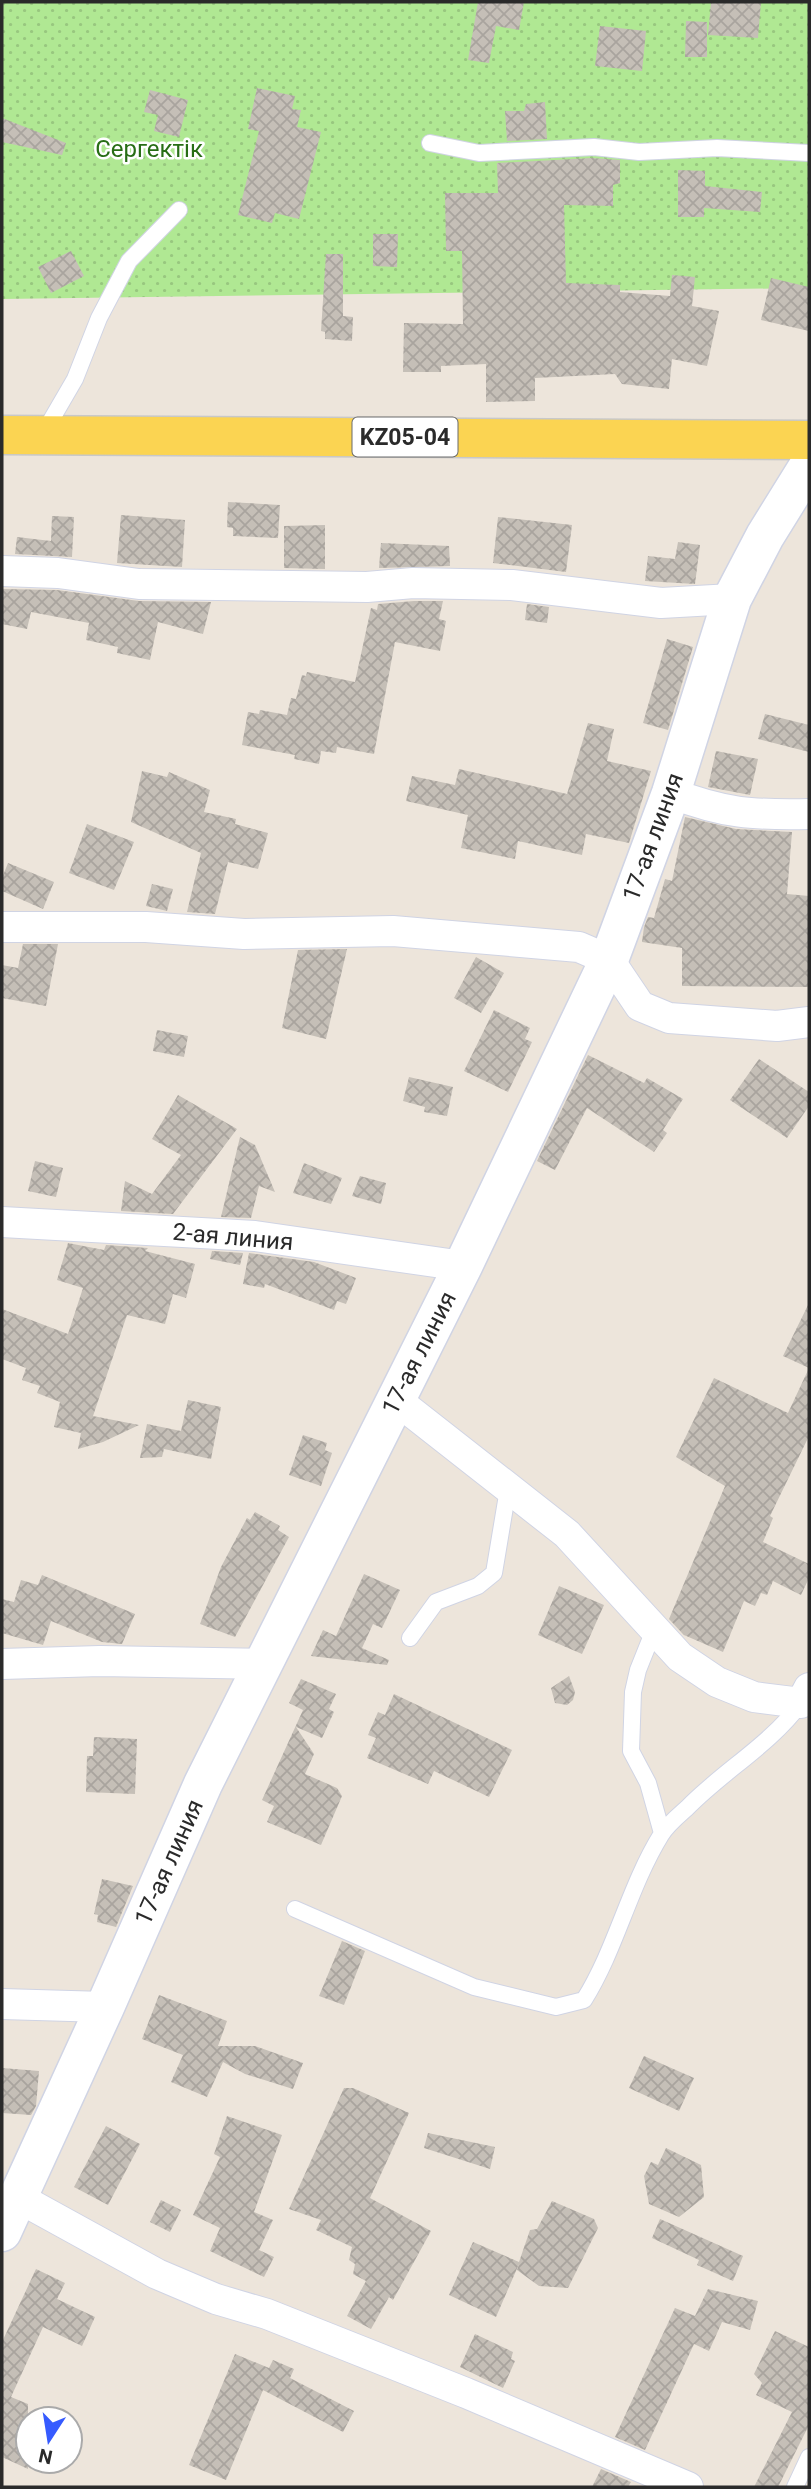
<svg xmlns="http://www.w3.org/2000/svg" width="811" height="2489" viewBox="0 0 811 2489" font-family="Roboto,sans-serif">
	<defs>
		<pattern id="grass-dots" width="8" height="8" patternUnits="userSpaceOnUse" patternTransform="scale(1.75)"><rect width="8" height="8" fill="#b0e893"/><path d="M2 2h.1M6 6h.1" fill="none" stroke="#98c77f" stroke-width="1.8" stroke-linecap="round"/></pattern>
		<pattern id="building-cross-hatch" width="8" height="8" patternUnits="userSpaceOnUse" patternTransform="scale(1.75)"><rect width="8" height="8" fill="#c5bfb7"/><path d="M0 0l8 8M0 8l8-8" fill="none" stroke="#a9a49e"/></pattern>
	</defs>
	<rect width="100%" height="100%" fill="#ede5db"/>
	<!-- grass -->
	<path fill="url(#grass-dots)" d="M2,2H809V288L2,299Z"/>
	<!-- building -->
	<path fill="url(#building-cross-hatch)" d="M478,2H524L519,30L496,26L489,63L468,60Z
		M711,2H761L758,38L708,35Z
		M686,21L707,22V57H685Z
		M600,26L646,31L642,71L595,66Z
		M257,88L295,96L292,109L301,110L297,127L321,132L299,219L275,213L272,223L238,215L259,131L248,129Z
		M150,90L188,100L179,137L154,131L158,115L144,112Z
		M545,102L547,139L507,141L505,111H524L526,104Z
		M2,118L66,143L62,155L2,142Z
		M592,158L620,160V183L613,185V206L564,205L566,283L620,285V292L670,296L672,275L695,277L692,306L719,311L707,366L672,359L669,389L622,384L615,374L535,378V401L486,402V364L441,366V372H403L404,323L463,324L462,251H446L445,193H498L497,163Z
		M678,170L705,171V186L762,192L760,212L704,208V217H678Z
		M373,234H398L397,267L373,266Z
		M71,251L84,276L51,293L38,267Z
		M326,254H343V316L353,317L352,341L325,339V332L321,331Z
		M771,278L809,287V331L761,320Z
		M228,502L280,505L278,538L233,536V528L227,527Z
		M121,515L185,520L182,567L117,563Z
		M52,516L74,517L72,557L15,554L17,537L51,541Z
		M498,517L572,525L566,572L493,563Z
		M325,525V569L284,568V526Z
		M678,542L700,545L695,584L645,581L648,556L675,559Z
		M381,543L449,546L450,566L379,568Z
		M2,589L57,590L139,601L211,602L203,634L158,622L150,660L117,653L118,647L86,640L89,623L31,612L27,629L2,624Z
		M414,601H443L439,619L446,621L440,651L395,642L374,754L337,747L336,753L321,751L319,764L294,759L295,755L242,745L248,712L259,714L260,710L287,715L291,698L296,699L302,675L306,676L307,672L355,682L371,608L377,610L378,604Z
		M527,604L549,607L547,623L525,620Z
		M667,639L693,647L668,730L643,723Z
		M765,714L809,725V752L758,739Z
		M588,723L614,729L607,761L651,771L629,843L586,834L582,855L518,841L515,859L461,848L468,815L406,801L412,776L455,785L459,769L567,794Z
		M716,751L758,759L750,795L708,787Z
		M142,771L167,777L169,772L210,790L204,812L236,819L235,824L268,833L258,869L228,862L215,914L187,912L201,853L131,822Z
		M685,817L736,829L792,832L787,894L809,896V987L682,986V948L642,942L644,927L648,917L654,918L665,879L672,881Z
		M87,824L134,842L114,890L69,873Z
		M8,863L54,882L43,909L2,891V878Z
		M152,884L173,889L167,911L146,906Z
		M23,944H58L46,1006L2,998V965L18,968Z
		M347,949L326,1039L282,1028L298,950Z
		M476,957L504,973L481,1013L454,998Z
		M494,1010L530,1028L525,1039L532,1042L508,1092L464,1071Z
		M157,1030L188,1036L184,1057L153,1051Z
		M588,1055L644,1083L647,1078L683,1099L663,1130L667,1133L654,1152L587,1108L555,1170L537,1161Z
		M759,1059L809,1092V1106L787,1138L730,1100Z
		M409,1077L453,1087L447,1116L424,1112L425,1107L403,1101Z
		M178,1095L237,1129L173,1214L121,1211L125,1181L152,1194L181,1155L152,1139Z
		M240,1137L255,1145L275,1192L259,1186L251,1218L221,1217Z
		M35,1161L63,1168L56,1197L28,1191Z
		M304,1163L342,1178L331,1204L293,1193Z
		M360,1176L386,1183L381,1204L352,1196Z
		M68,1243L104,1250L106,1245L148,1248L145,1251L195,1264L186,1298L173,1294L165,1324L127,1315L93,1416L139,1425L103,1442L78,1449L81,1433L54,1427L60,1402L37,1393L40,1386L22,1380L26,1368L2,1359V1309L68,1334L83,1288L57,1280Z
		M212,1251L243,1253L240,1265L210,1259Z
		M249,1253L314,1262L356,1278L346,1304L337,1301L334,1310L265,1284L264,1288L243,1284Z
		M809,1303V1436L770,1516L773,1518L763,1542L809,1564V1578L801,1595L773,1581L767,1595L761,1593L755,1606L744,1601L723,1652L684,1635L669,1619L725,1486L676,1457L714,1378L788,1413L809,1368L783,1356Z
		M188,1400L221,1407L211,1459L164,1449L162,1457L140,1458L147,1424L181,1431Z
		M303,1435L327,1443L325,1450L332,1453L321,1486L289,1475Z
		M255,1512L280,1526L278,1530L289,1537L235,1637L200,1624L221,1567L247,1518L250,1520Z
		M364,1574L400,1590L382,1628L373,1624L362,1648L389,1660L387,1665L311,1656L323,1630L336,1636Z
		M42,1575L135,1614L122,1644L102,1642L51,1621L43,1645L2,1633V1599L14,1602L21,1580L38,1585Z
		M559,1586L604,1605L582,1654L538,1635Z
		M569,1676L575,1692L573,1700L567,1705L555,1703L551,1688Z
		M301,1679L336,1694L329,1709L334,1712L322,1738L296,1727L314,1754L305,1774L337,1788L342,1796L321,1845L267,1822L274,1806L262,1800L303,1710L289,1703Z
		M394,1694L512,1750L489,1797L434,1771L428,1784L367,1758L376,1738L368,1735L378,1712L385,1715Z
		M94,1737L137,1739L135,1794L86,1792L87,1756H93Z
		M102,1879L133,1886L116,1927L97,1922L98,1915L94,1914Z
		M342,1941L365,1951L344,2005L319,1996Z
		M159,1995L227,2021L218,2046H255L303,2063L293,2089L245,2074L223,2062L207,2097L171,2082L183,2055L142,2039Z
		M644,2056L694,2078L679,2111L629,2088Z
		M2,2068L39,2071L36,2106L31,2115L2,2113Z
		M344,2088H353L409,2113L370,2198L431,2231L393,2300L389,2297L371,2329L347,2316L366,2281L353,2274L355,2264L349,2260L352,2247L316,2230L321,2220L289,2209Z
		M227,2116L282,2135L254,2212L273,2220L259,2250L274,2257L264,2277L210,2251L220,2228L193,2215L220,2157L214,2154Z
		M106,2126L140,2144L108,2205L74,2187Z
		M428,2133L495,2147L490,2169L424,2148Z
		M666,2148L701,2165L704,2197L679,2217L649,2204L644,2176L651,2162L658,2165Z
		M161,2200L181,2210L170,2232L150,2222Z
		M552,2201L594,2219L598,2228L568,2288L539,2286L517,2270L519,2264L496,2317L449,2295L473,2242L519,2262L530,2230L537,2229Z
		M660,2219L743,2256L733,2281L697,2265L699,2260L652,2238Z
		M36,2269L65,2283L57,2299L95,2317L82,2346L43,2327L11,2397L28,2404V2469L2,2457V2342Z
		M708,2289L758,2301L750,2330L722,2322L709,2351L694,2344L645,2450L615,2437L675,2308L695,2316Z
		M775,2331L809,2347V2425L778,2487H754L792,2412L756,2395L762,2383L754,2374Z
		M475,2334L513,2352L511,2359L515,2361L503,2388L460,2367Z
		M235,2354L269,2368L273,2360L294,2369L290,2378L354,2411L343,2432L263,2390L226,2480L189,2465Z
		M601,2469L631,2482L628,2487H592Z"/>
	<g fill="none" stroke-linecap="round" stroke-linejoin="round">
		<!-- service casing -->
		<g stroke="#d0d4e4" stroke-width="18">
			<path id="service" d="M430,143L479,153L594,147L639,152L717,148L809,153
				M43,434L75,379L99,318L129,261L179,210
				M654,1630L638,1670L633,1692L631,1751L648,1783L662,1833
				M410,1638L436,1602L478,1586L494,1573L508,1489
				M295,1909L474,1987L556,2007L584,2000C616,1949 629,1887 661,1835C667,1825 678,1816 687,1808C724,1770 769,1746 801,1703
				M795,2487L809,2457"/>
		</g>
		<!-- minor casing -->
		<g stroke="#d0d4e4" stroke-width="32">
			<path id="minor" d="M2,571L58,573L139,584L367,587L413,583L512,585L661,603L732,599
				M671,793C725,814 753,815 809,814
				M2,927H146L244,934L393,931L579,947L609,960L640,1006L669,1018L777,1026L809,1022
				M2,1222L255,1236L463,1266
				M395,1399L567,1534L680,1657L717,1682L754,1697L801,1703L809,1688
				M2,1664L100,1661L263,1664
				M2,2004L105,2007
				M17,2197L157,2274L216,2299L267,2314L466,2393L688,2487"/>
		</g>
		<!-- tertiary casing -->
		<g stroke="#d0d4e4" stroke-width="41">
			<path id="tertiary" d="M2,2232L105,2007L203,1784L463,1266L609,960L671,793L732,599L765,536L809,465"/>
		</g>
		<!-- primary casing -->
		<g stroke="#c8c8c8" stroke-width="41">
			<path id="primary" d="M2,435L809,440"/>
		</g>
		<!-- service -->
		<use href="#service" stroke="#fff" stroke-width="16"/>
		<!-- minor -->
		<use href="#minor" stroke="#fff" stroke-width="30"/>
		<!-- tertiary -->
		<use href="#tertiary" stroke="#fff" stroke-width="38"/>
		<!-- primary -->
		<use href="#primary" stroke="#fbd452" stroke-width="38"/>
	</g>
	<g text-anchor="middle" dominant-baseline="central" stroke-width="5" stroke-linejoin="round" paint-order="stroke">
		<!-- shield labels -->
		<rect fill="#fff" stroke="#6a6a6a" stroke-width="2" x="352.5" y="417.5" width="105" height="39" rx="5"/>
		<g font-size="23" font-weight="bold" fill="#2a2a2a">
			<text x="405" y="437">KZ05-04</text>
		</g>
		<!-- park labels -->
		<g font-size="24" fill="#276d15" stroke="#fff">
			<text x="149" y="149">Сергектік</text>
		</g>
		<!-- street labels -->
		<g font-size="24" fill="#2a2a2a" stroke="#fff">
			<text transform="translate(653 837) rotate(-70)">17-ая линия</text>
			<text transform="translate(233 1237) rotate(5)">2-ая линия</text>
			<text transform="translate(419 1353) rotate(-63)">17-ая линия</text>
			<text transform="translate(169 1862) rotate(-66)">17-ая линия</text>
		</g>
	</g>
	<!-- border -->
	<rect width="811" height="2489" fill="none" stroke="#2a2a2a" stroke-width="7"/>
	<!-- north arrow -->
	<g transform="translate(49 2440) rotate(192)"><circle r="33" fill="#ffffff" stroke="#aaaaaa" stroke-width="2"/>
	<path d="M0-5L12 26L0 18L-12 26Z" fill="#365bff"/>
	<text y="-10" font-size="19" font-weight="bold" text-anchor="middle" fill="#2a2a2a">N</text>
	</g>
</svg>
